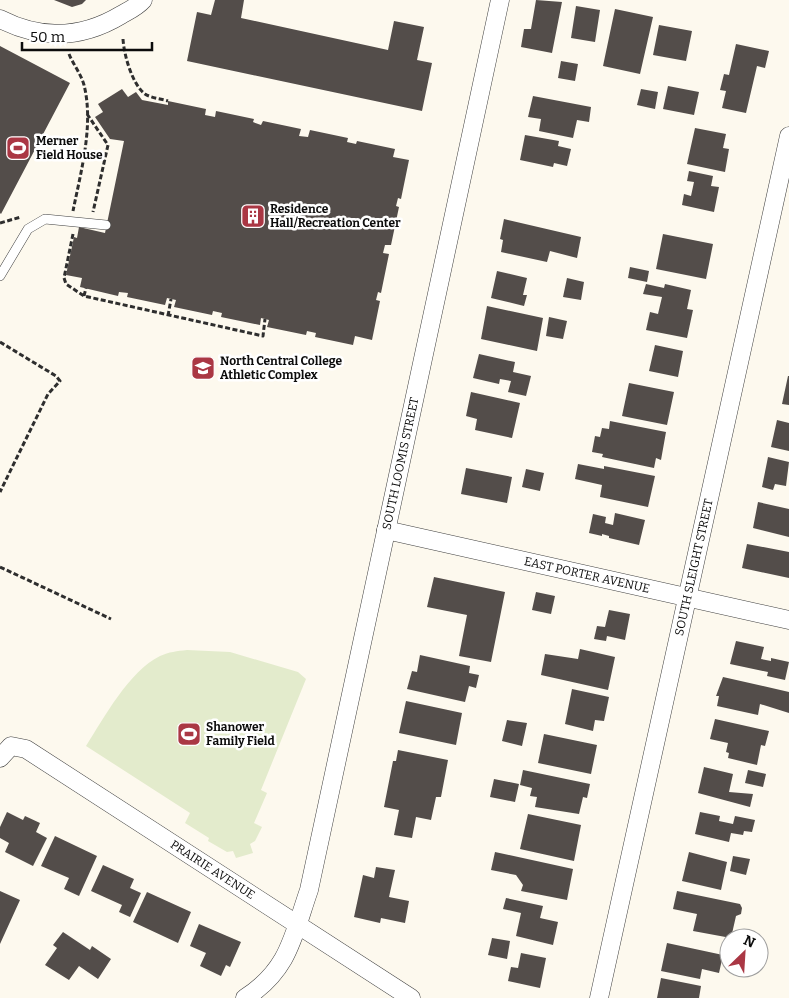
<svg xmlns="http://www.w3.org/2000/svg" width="789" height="998" viewBox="0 0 789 998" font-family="Bitter,serif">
	<rect width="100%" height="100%" fill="#fdf9ee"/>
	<!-- pitch -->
	<path fill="#e3ebcc" d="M187,650L230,652L298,672L306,679L261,790L267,793L254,823L262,827L255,841L250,844L253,853L236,858L233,851L227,852L208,841L209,838L185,823L190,813L86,746C104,718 129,671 160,656C169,652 177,651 187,650Z"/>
	<!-- building -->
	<path fill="#534d4a" d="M54,0H86L82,4L72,7Z
		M215,0H244L241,18L388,50L394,21L424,27L417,60L432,63L422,111L187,61L197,12L211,15Z
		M536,0L562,2L552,53L521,47L524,29H531Z
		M576,6L600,10L595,42L571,38Z
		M615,9L653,17L640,74L603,66Z
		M659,25L692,31L686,61L653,55Z
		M736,44L769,51L765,68L757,66L746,113L722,108L726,91L720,90L724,74L729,75Z
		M0,46L70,83L1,214L0,213Z
		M561,61L578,64L575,81L558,78Z
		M668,86L699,92L694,115L663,109Z
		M122,89L128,97L136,92L142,100L168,105V101L206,109L205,115L215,117L216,111L254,119L253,122L261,125L263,121L301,129L299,136L308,137L310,130L348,138L347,142L356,144L357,141L395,149L393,157L409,160L401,199L398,198L396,206L399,207L391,245H385L383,253L389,254L381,293L378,292L376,300L380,301L372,340L355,336L353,345L315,337L316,333L307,331L306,335L267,327L269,320L261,318L260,325L221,317L222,313L213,311L212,315L174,307L176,300L167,298L165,305L127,297L128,293L119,292L118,296L80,287L82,278L66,275L74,237L77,238L79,227L105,233L124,141L110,139L95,117L103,112L98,104Z
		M641,89L658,92L655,109L637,105Z
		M533,96L591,107L589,122L577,120L573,138L539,131L541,119L528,117Z
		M695,128L726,134L723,148L729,149L725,172L687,164Z
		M525,135L559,141L558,146L571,149L567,166L554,163L553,167L520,160Z
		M689,171L713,176L711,186L719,187L714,212L682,205L684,194L691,196L694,182L687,181Z
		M504,219L581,237L577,258L550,251L547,262L501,252L503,240L500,239Z
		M663,234L713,244L706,279L656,269Z
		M630,267L649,271L647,282L628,278Z
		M497,271L527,278L523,295H527L524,306L491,298Z
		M567,278L584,282L581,300L563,297Z
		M646,284L664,288L665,284L691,290L687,309L693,310L687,338L646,330L650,312L658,314L662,297L643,294Z
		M487,306L543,318L537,351L481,339Z
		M549,317L567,321L563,339L546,336Z
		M655,345L683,351L678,377L649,371Z
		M479,354L515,362L513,372L531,376L526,396L508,392L511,381L500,379L499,384L473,378Z
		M788,376H789V405L782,404Z
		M629,383L674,392L667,425L622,416Z
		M471,392L520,403L512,438L475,430L477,419L466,416Z
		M777,420L789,423V451L771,447Z
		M610,421L666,432L661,460L656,458L654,468L602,457L603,454L592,452L595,436L600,437L602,428L609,429Z
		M768,457L789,462L786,486L775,484L773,490L762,487Z
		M578,464L604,469V466L655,476L648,507L600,497L602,485L575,479Z
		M466,468L512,477L507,503L461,494Z
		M526,469L544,473L540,491L522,487Z
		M758,502L789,509V537L753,528Z
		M615,513L645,520L639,545L609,538V536L602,534V536L589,533L593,514L606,517L605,523L613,525Z
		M747,544L789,552V578L742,568Z
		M434,577L505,592L491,662L459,656L467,615L427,607Z
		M536,592L555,596L551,614L532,610Z
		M609,610L630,614L625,640L607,636L606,641L594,639L597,626L605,627Z
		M736,641L764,647L761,659L771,661V658L789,662L785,680L767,676L768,672L730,664Z
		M580,649L615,657L608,690L541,675L545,654L578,659Z
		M420,655L470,666L469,673L479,675L476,688L469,686L465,702L407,689L412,671L417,672Z
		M723,677L789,692V713L760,704L758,715L717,706L719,696H716Z
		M572,689L609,697L604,721L595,720L593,731L565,724Z
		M406,701L462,713L456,745L399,733Z
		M715,719L769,731L765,746L761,745L757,765L728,758L729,753L726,752L728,743L710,739Z
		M507,720L527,723L522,746L502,741Z
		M544,734L597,745L591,774L538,763Z
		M398,750L448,760L441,797H436L431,820L416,817L412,838L394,835L399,810L384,807L393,761H396Z
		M704,767L733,774L729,792L753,794L750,807L698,793Z
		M523,770L590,784L587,798L583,797L579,814L535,807L537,797L530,796L532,788L520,785Z
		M748,770L766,774L763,787L745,783Z
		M494,779L519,784L515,802L490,797Z
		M7,812L23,820L25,816L40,823L36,832L47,838L33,866L5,852L9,843L0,838V827Z
		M700,812L720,816L719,821L733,824L735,816L755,820L752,832L744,831L743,835L731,833L729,842L695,834Z
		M528,814L581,825L574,861L520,849Z
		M55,836L97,856L79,896L64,889L69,878L41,866Z
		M495,852L573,869L567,900L521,891L523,885L516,875L491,870Z
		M689,852L727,862L721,890L682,881Z
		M733,856L750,859L746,875L730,871Z
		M103,865L134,879L130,888L141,893L130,917L119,912L122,905L91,891Z
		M376,867L395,870L389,897L409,901L405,923L381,918L380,923L354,917L363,875L374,878Z
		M0,891L20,900L0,944Z
		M677,891L740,904L742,908L741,914L736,916L731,938L693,931L697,914L673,909Z
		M147,892L191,912L178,943L133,922Z
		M506,898L543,906L540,918L558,922L553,945L516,936L521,913L503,909Z
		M199,924L241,942L230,967L226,965L221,976L200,966L206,953L190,946Z
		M63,932L90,950L92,946L111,959L98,979L79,966L69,980L45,965L57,948L53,945Z
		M492,938L510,941L507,959L488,955Z
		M667,943L723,955L719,973L702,969L700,979L661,971Z
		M521,953L546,958L540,988L508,981L511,967L518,968Z
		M661,978L701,986L699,998H657Z"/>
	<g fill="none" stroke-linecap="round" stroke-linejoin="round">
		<!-- lane casing -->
		<g stroke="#3f3f3f" stroke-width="10">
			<path id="lane" d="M0,276L28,229L45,219L106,225"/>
		</g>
		<!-- street casing -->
		<g stroke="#3f3f3f" stroke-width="19">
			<g id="street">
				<path d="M0,19C41,40 81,39 121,15C128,11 137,7 143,0"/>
				<path id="s1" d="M386,530L789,620"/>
				<path id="s2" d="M0,758L11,746L26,749L411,998"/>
				<path id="s3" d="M245,998C289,970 293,936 309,890L500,0"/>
				<path id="s4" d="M599,998L789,136"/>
			</g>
		</g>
		<!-- path -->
		<path stroke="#2e2e2e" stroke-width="3" stroke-dasharray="5 2.5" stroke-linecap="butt" d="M123,39C124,55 132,84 145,94C151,98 162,99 168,101
			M69,54C73,64 81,74 84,85C94,125 81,171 73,211
			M87,114L108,145L93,212
			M0,223L21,217
			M73,234L64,278L66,284L84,296L263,336L265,319
			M84,296L86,288
			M168,316L171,299
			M0,342L56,376L60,381L48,394L0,492
			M0,567L111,619"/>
		<!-- lane -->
		<use href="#lane" stroke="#fff" stroke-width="9"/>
		<!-- street -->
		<use href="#street" stroke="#fff" stroke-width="18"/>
	</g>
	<!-- icons -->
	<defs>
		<g id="stadium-square" transform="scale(1.25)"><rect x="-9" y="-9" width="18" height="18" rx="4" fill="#aa3744" stroke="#fff"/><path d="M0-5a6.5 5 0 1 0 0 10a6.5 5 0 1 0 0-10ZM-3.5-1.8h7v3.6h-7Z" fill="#fff"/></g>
		<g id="building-square" transform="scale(1.25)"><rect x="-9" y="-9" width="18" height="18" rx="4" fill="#aa3744" stroke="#fff"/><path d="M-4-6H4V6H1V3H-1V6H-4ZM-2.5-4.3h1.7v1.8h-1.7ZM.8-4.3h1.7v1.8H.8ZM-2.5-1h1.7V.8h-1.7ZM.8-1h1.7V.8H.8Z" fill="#fff"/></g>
		<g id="university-square" transform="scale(1.25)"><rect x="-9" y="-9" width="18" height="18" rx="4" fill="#aa3744" stroke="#fff"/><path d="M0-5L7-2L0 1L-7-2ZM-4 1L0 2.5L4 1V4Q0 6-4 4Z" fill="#fff"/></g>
	</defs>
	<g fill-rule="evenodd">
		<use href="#stadium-square" x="18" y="148"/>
		<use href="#building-square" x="253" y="216"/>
		<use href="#university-square" x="203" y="368"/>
		<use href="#stadium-square" x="189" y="734"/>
	</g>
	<g text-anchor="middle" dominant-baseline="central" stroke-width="5" stroke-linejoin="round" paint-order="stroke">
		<!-- poi labels -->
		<g font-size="12" font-weight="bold" fill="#0c0c0c" stroke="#fff" text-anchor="start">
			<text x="36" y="141">Merner<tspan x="36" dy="14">Field House</tspan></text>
			<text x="270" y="209">Residence<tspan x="270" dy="14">Hall/Recreation Center</tspan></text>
			<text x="220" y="361">North Central College<tspan x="220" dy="14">Athletic Complex</tspan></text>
			<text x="206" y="727">Shanower<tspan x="206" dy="14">Family Field</tspan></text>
		</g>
		<!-- street labels -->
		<g font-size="12" fill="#0c0c0c" stroke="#fff">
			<text stroke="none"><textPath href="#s3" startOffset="565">SOUTH LOOMIS STREET</textPath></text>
			<text stroke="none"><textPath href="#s4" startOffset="441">SOUTH SLEIGHT STREET</textPath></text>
			<text stroke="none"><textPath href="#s1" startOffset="206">EAST PORTER AVENUE</textPath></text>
			<text stroke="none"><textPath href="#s2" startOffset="254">PRAIRIE AVENUE</textPath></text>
		</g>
	</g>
	<!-- north arrow -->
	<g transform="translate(744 953) rotate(25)"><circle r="24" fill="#ffffff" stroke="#9e9e9e"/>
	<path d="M0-4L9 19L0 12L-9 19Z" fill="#aa3744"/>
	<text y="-8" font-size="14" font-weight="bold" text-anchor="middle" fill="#0c0c0c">N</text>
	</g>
	<!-- scale -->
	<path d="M22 42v8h130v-8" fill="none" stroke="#0c0c0c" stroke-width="2.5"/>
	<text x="30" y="42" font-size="15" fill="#0c0c0c" stroke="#ffffff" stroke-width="4" paint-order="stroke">50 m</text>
</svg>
